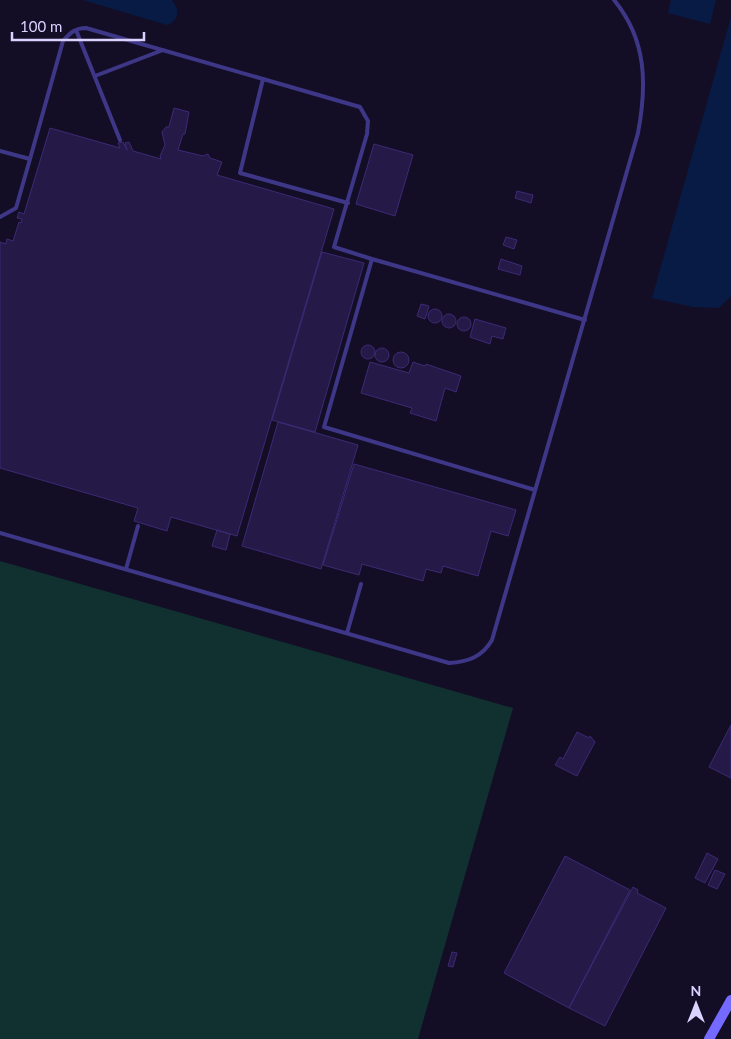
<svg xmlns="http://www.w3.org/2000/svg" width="731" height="1039" viewBox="0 0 731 1039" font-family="Lato,sans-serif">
	<rect width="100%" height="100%" fill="#130e26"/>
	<!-- green -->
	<path fill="#113030" d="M0,561L513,708L418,1039H0Z"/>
	<!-- water -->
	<path fill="#081b45" d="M83,0H172C180,10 179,21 167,25Z
		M671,0H716L710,24L668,13Z
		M731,17V296L719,308L693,307L652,298Z"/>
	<!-- building -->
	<path fill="#251948" stroke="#3c2a75" d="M174,108L189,112L185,134H183L178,150L203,156L208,154L210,158L222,162L217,175L334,209L237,536L171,517L167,531L134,521L138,508L0,468V242L6,244L7,239L13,241L19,222L21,223L22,219L17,218L19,212L24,214L50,128L120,148L118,143L123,142L127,150L125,143L129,142L133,151L161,159L160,156L165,145L162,132L166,127H169Z
		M374,144L413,155L395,216L356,204Z
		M517,191L533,195L531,203L515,198Z
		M506,237L517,240L514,249L503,245Z
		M322,252L364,263L315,432L272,420Z
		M501,259L522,266L520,275L498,269Z
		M421,304L429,306L425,319L417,316Z
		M428 316a7 7 0 1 1 14 0a7 7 0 1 1-14 0Z
		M442 321a7 7 0 1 1 14 0a7 7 0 1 1-14 0Z
		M457 324a7 7 0 1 1 14 0a7 7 0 1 1-14 0Z
		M475,319L506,328L503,339L492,336L490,344L470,337Z
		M361 352a7 7 0 1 1 14 0a7 7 0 1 1-14 0Z
		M375 355a7 7 0 1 1 14 0a7 7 0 1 1-14 0Z
		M393 360a8 8 0 1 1 16 0a8 8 0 1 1-16 0Z
		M370,362L409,373L413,362L425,366L426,364L461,376L456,392L445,388L436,421L410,413L412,408L361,393Z
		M278,422L358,445L321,569L242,546Z
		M354,464L516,510L508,536L491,531L478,576L443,566L441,573L426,569L423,581L362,564L359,575L323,565Z
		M217,530L230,534L226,550L212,546Z
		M731,725V778L709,767Z
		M577,732L589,738L590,736L595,742L577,776L555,765L560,757L563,759Z
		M707,853L718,859L705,883L695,878Z
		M565,856L630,890L569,1008L504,973Z
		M715,870L725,874L717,889L708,885Z
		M633,887L638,890L637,893L666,908L605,1026L569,1008Z
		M452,952L457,953L453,967L448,966Z"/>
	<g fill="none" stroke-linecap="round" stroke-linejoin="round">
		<!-- lane -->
		<path stroke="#3e3787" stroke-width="4" d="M76,30L120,140
			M95,76L163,50
			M263,79L240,173L348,203
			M0,151L30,159L63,41C70,33 75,28 86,28L360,107L368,121L367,134L334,247L372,259
			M0,217L16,208L30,159
			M535,490L324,427L372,259L585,320
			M0,533L449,663C468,662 482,657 492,640L638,133C647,85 647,40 614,0
			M126,569L138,526
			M347,633L361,584"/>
		<!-- secondary -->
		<path stroke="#746aff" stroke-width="10" d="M709,1039L731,1000"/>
	</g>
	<!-- north arrow -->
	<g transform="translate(696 1004)" stroke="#130e26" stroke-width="4" paint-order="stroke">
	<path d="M0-4L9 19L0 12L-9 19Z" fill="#dad3ff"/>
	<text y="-8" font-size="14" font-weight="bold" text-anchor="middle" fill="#dad3ff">N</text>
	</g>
	<!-- scale -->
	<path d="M12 32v8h132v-8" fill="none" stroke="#dad3ff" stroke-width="2.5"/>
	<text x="20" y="32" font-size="15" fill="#dad3ff" stroke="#130e26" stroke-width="4" paint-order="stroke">100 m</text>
</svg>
